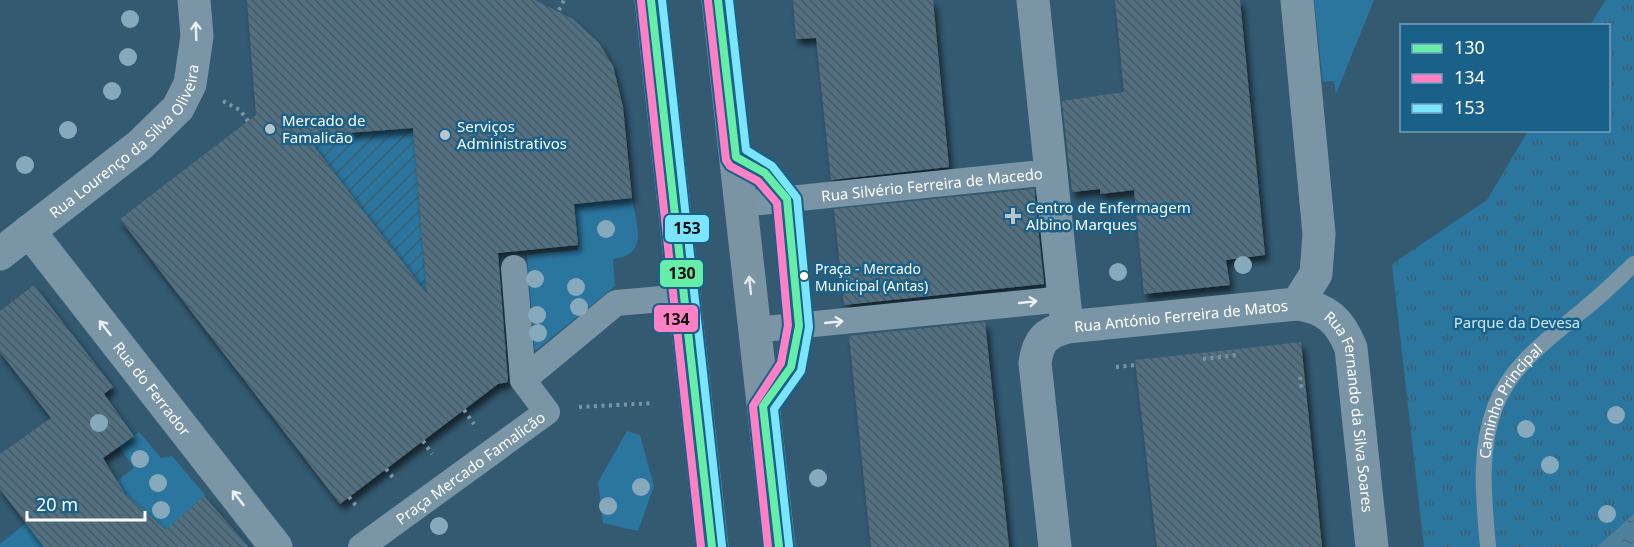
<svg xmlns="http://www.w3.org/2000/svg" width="1634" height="547" viewBox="0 0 1634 547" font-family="'Noto Sans',sans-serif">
	<defs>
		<pattern id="park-tufts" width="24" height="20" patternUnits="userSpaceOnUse" patternTransform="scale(1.5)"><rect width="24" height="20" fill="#2b769f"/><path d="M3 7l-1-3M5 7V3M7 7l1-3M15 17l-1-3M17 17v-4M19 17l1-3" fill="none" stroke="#3d5f71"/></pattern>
		<pattern id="garden-furrows" width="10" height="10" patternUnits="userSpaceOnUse" patternTransform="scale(1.5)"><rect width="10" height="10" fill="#2b769f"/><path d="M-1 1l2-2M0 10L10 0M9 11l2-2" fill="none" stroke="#3d5f71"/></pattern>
		<pattern id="water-ripples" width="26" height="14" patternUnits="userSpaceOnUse" patternTransform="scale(1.5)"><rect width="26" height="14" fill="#4e809c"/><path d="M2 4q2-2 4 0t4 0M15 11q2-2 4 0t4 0" fill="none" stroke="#4d6978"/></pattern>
		<pattern id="building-back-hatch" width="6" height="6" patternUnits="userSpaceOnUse" patternTransform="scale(1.5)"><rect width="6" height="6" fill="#517183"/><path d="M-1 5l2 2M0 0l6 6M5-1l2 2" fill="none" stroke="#4e595f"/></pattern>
		<filter id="shadow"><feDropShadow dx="3.5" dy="6" stdDeviation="3" flood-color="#0009"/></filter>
	</defs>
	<rect width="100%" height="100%" fill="#335a71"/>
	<!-- grass -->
	<path fill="#2b769f" d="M1314,0H1374L1336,94L1334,81L1323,82Z
		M632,198C636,224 650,255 613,259L615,286L535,351L527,255L578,250L574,204Z
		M627,431L640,435L654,486L638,531L603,523L598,482Z
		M139,432L161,458L172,456L205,495L166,531L89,547H0V544L26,523L105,490L134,468L119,446Z"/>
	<!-- park -->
	<path fill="url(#park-tufts)" d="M1606,0H1634V547H1424L1392,264L1487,200L1528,131L1608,130V26L1590,25Z"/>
	<!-- garden -->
	<path fill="url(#garden-furrows)" d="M413,128L427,294L311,143L321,135Z"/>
	<!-- water -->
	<path fill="url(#water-ripples)" d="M1634,514V547H1597Z"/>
	<!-- building -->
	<path fill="url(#building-back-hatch)" fill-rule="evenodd" filter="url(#shadow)" d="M247,0H535L573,19L599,43L613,66L623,107L632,198L574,204L578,245L498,253L508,382L498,384L340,504L120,219L256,115ZM413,128L427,294L306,136Z
		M793,0H933L949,167L831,180L816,38L796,39Z
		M1115,0H1240L1265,255L1226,260L1230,285L1144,294L1134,190L1100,194V189L1072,192L1062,101L1124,92Z
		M1034,189L1044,284L844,305L834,209Z
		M34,285L113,387L104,394L134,436L103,458L125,494L166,530L204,496L249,547H44L0,489V454L51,418L0,352V311Z
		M985,322L1009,547H871L849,336Z
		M1301,342L1322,547H1157L1135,360Z"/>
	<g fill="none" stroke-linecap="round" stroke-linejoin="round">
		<!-- path -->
		<path stroke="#7a96a6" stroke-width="4" stroke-dasharray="3 4.5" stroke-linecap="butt" d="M559,10L564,0
			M223,101L240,110L248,121
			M1203,359L1236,355
			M1116,367L1135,365
			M1300,377L1302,390
			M579,407L654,403
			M464,410L474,424
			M423,441L432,454
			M386,469L395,480
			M349,497L358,508"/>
		<!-- service -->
		<g stroke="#7a96a6" stroke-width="16">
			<path d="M736,157L765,173L787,199L799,326L791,367L765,403"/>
			<path id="s1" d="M1488,547C1484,501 1478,451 1495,407C1511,364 1550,338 1583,310C1601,296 1617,280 1634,264"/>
		</g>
		<!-- pedestrian -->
		<g stroke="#7a96a6" stroke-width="26">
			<path id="s2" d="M741,204L1051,172"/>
			<path d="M514,268L523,380"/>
			<path d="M755,330L1064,299"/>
			<path id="s3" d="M361,547L547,412L523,380L616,303L685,297"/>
		</g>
		<!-- minor -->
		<g stroke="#7a96a6" stroke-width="33">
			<path d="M1033,0L1067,327"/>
			<path d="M1297,0L1319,234L1316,274L1297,304"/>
			<path id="s4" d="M29,231L276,547"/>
			<path id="s5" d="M0,254L140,145L178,108L190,84L197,36L194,0"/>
			<path id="s6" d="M1055,547L1035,363C1038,341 1045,333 1067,327L1297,304C1327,308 1340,321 1351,348L1372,547"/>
		</g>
		<!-- primary -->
		<path stroke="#7a94a3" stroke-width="33" d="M651,0L712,547
			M718,0L779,547"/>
		<!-- bus-1 casing -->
		<g stroke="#1a618a" stroke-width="12">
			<path id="bus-1" d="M651,0L712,547
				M718,0L736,157L765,173L787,199L799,326L791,367L763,406L779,547"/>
		</g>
		<!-- bus-2 casing -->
		<g stroke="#1a618a" stroke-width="12">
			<path id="bus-2" d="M641,1L701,547
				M708,1L726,160L730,166L758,181L777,203L788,325L781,363L753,406L768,547"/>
		</g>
		<!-- bus-3 casing -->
		<g stroke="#1a618a" stroke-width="12">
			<path id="bus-3" d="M662,0L722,546
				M729,0L746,150L772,166L797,198L809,327L801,371L774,409L789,546"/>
		</g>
		<!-- bus-1 -->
		<use href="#bus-1" stroke="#66eda8" stroke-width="8"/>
		<!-- bus-2 -->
		<use href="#bus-2" stroke="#ff80c5" stroke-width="8"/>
		<!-- bus-3 -->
		<use href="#bus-3" stroke="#7ae5fd" stroke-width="8"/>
	</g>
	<!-- trees -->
	<g fill="#86a9bc">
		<circle cx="130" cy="19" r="9"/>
		<circle cx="128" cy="57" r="9"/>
		<circle cx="112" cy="91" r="9"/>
		<circle cx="68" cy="130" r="9"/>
		<circle cx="25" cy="165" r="9"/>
		<circle cx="606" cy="229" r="9"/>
		<circle cx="1243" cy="265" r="9"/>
		<circle cx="1118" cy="272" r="9"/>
		<circle cx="535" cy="279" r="9"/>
		<circle cx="576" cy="287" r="9"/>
		<circle cx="579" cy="307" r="9"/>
		<circle cx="537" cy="315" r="9"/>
		<circle cx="538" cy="333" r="9"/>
		<circle cx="1616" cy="415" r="9"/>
		<circle cx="99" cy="423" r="9"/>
		<circle cx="1526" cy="429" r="9"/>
		<circle cx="140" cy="459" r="9"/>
		<circle cx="1550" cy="465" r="9"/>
		<circle cx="818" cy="478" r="9"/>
		<circle cx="158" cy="483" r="9"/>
		<circle cx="641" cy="487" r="9"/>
		<circle cx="608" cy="506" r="9"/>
		<circle cx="161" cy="510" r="9"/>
		<circle cx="1607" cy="514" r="9"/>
		<circle cx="439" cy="526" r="9"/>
	</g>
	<!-- one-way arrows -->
	<defs><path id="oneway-shaft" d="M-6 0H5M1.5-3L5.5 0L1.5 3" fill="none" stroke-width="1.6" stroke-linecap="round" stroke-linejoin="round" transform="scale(1.5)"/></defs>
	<g stroke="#ebeff2">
		<use href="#oneway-shaft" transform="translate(196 31) rotate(-92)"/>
		<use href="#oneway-shaft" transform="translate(1028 302) rotate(-6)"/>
		<use href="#oneway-shaft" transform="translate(834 322) rotate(-6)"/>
		<use href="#oneway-shaft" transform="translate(105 328) rotate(-128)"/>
		<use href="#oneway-shaft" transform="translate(238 498) rotate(-128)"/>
	</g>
	<use stroke="#e4eaed" href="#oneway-shaft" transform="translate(750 285) rotate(-96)"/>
	<!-- markers -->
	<g fill="#b8c5cd" stroke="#1a618a" stroke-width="2">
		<circle cx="270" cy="129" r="6"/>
		<circle cx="445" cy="135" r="6"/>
		<path d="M1010 207h6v6h6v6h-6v6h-6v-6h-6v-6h6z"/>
	</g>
	<circle fill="#fff" stroke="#1a618a" stroke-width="2" cx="804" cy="276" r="5"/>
	<g text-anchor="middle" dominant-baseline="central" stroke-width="5" stroke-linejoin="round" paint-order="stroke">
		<!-- bus labels -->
		<g font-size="14" fill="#fff" stroke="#1a618a" text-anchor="start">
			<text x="815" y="268">Praça - Mercado<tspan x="815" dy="17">Municipal (Antas)</tspan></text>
		</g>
		<!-- poi labels -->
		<g font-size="15" fill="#fff" stroke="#1a618a" text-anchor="start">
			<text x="282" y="120">Mercado de<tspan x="282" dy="17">Famalicão</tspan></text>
			<text x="457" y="126">Serviços<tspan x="457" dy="17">Administrativos</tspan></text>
			<text x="1026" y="207">Centro de Enfermagem<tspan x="1026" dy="17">Albino Marques</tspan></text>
		</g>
		<!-- street labels -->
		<g font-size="15" fill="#fff" stroke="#1a618a">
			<text stroke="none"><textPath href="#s5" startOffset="171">Rua Lourenço da Silva Oliveira</textPath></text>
			<text stroke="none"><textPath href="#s2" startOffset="192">Rua Silvério Ferreira de Macedo</textPath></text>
			<text stroke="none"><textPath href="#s6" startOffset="352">Rua António Ferreira de Matos</textPath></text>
			<text stroke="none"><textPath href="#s4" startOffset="200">Rua do Ferrador</textPath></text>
			<text stroke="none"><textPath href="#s1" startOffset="153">Caminho Principal</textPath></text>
			<text stroke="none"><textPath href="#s6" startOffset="604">Rua Fernando da Silva Soares</textPath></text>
			<text stroke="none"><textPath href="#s3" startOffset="135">Praça Mercado Famalicão</textPath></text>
		</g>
		<!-- park labels -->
		<g font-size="15" fill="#cae9f9" stroke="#1a618a">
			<text x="1517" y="322">Parque da Devesa</text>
		</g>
	</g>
	<g stroke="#1a618a" stroke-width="2">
		<rect x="664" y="214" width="46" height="29" rx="6" fill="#7ae5fd"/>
		<rect x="659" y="259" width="45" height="29" rx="6" fill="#66eda8"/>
		<rect x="653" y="304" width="46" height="29" rx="6" fill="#ff80c5"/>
	</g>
	<g font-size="16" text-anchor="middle" font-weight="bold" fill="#111">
		<text x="687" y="234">153</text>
		<text x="682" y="279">130</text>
		<text x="676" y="325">134</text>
	</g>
	<!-- legend -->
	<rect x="1400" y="24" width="210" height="108" fill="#1a618a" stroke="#76a0b9" stroke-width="1.5"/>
	<rect x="1412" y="44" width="30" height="9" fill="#66eda8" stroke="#76a0b9" stroke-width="1.5"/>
	<text x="1454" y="54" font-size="18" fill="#ffffff">130</text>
	<rect x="1412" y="74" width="30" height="9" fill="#ff80c5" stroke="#76a0b9" stroke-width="1.5"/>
	<text x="1454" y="84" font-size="18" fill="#ffffff">134</text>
	<rect x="1412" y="104" width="30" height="9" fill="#7ae5fd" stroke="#76a0b9" stroke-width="1.5"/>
	<text x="1454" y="114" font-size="18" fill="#ffffff">153</text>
	<!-- scale -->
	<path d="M27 511v9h118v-9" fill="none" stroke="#ffffff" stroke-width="3"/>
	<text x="36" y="511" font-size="18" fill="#ffffff" stroke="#1a618a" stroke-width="4.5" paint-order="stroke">20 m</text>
</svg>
